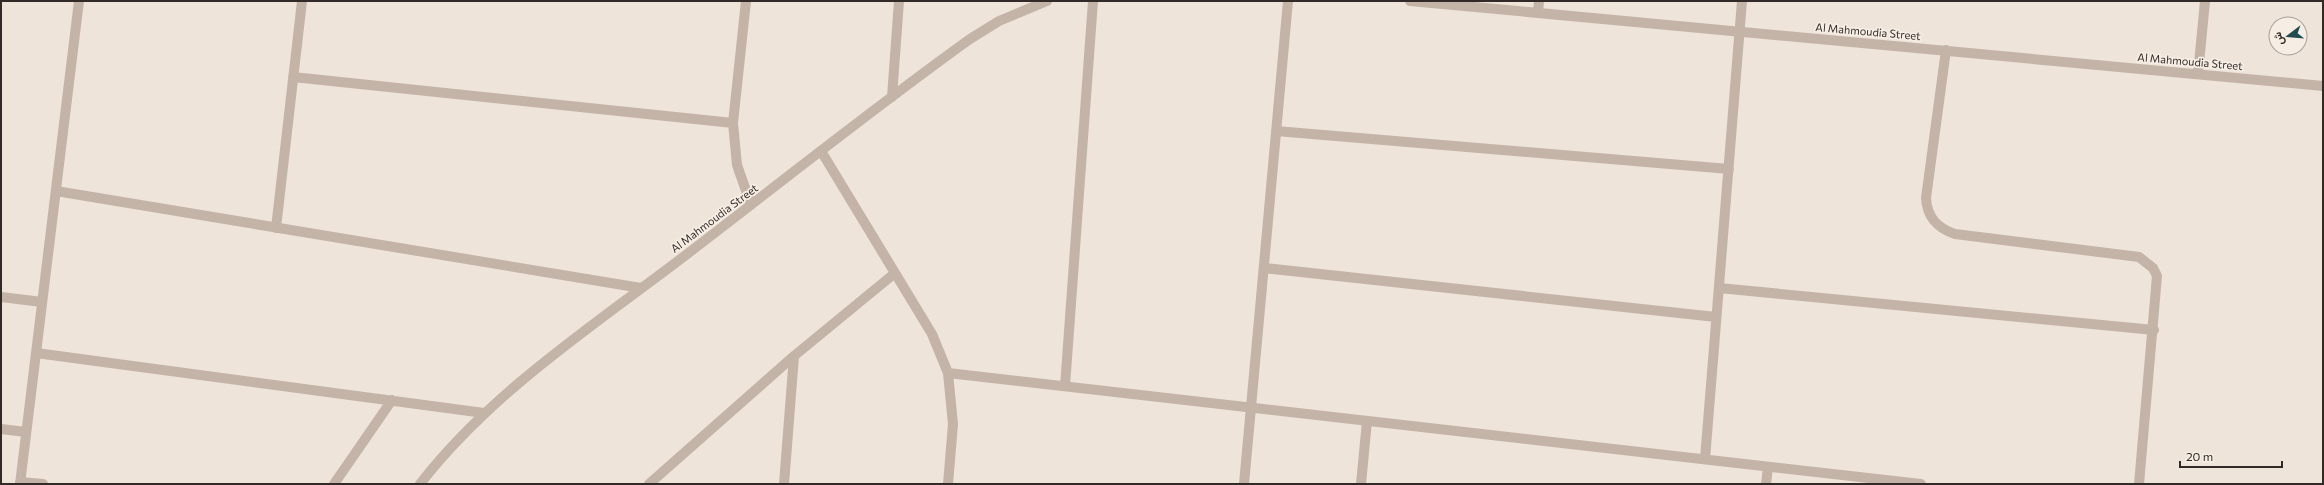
<svg xmlns="http://www.w3.org/2000/svg" width="2324" height="485" viewBox="0 0 2324 485" font-family="Commissioner,Vazirmatn,sans-serif">
	<rect width="100%" height="100%" fill="#eee4d9"/>
	<g fill="none" stroke-linecap="round" stroke-linejoin="round">
		<!-- minor -->
		<path stroke="#c4b4a7" stroke-width="10" d="M746,1L733,123L737,165L751,205
			M1410,1L2323,86
			M1538,13L1539,1
			M1946,50L1926,198C1927,217 1937,228 1955,234L2139,257L2153,268L2157,276L2139,484
			M2198,74L2205,1
			M293,77L733,123
			M892,97L899,1
			M1276,131L1729,169
			M821,151L932,334L948,373L953,424L948,484
			M56,191L641,288
			M276,228L302,1
			M1264,268L1716,317
			M1719,288L2154,330
			M1,297L42,302
			M36,353L484,413
			M948,373L1921,484
			M1065,386L1093,1
			M1,429L26,432
			M1705,459L1742,1
			M20,482L43,484
			M20,484L79,1
			M334,484L392,400
			M420,484C490,394 588,329 678,261C775,187 871,110 970,39L999,21L1047,1
			M649,484L794,356L895,273
			M784,484L794,356
			M1244,484L1288,1
			M1361,484L1367,421
			M1766,484L1768,467"/>
	</g>
	<g text-anchor="middle" dominant-baseline="central" stroke-width="3.5" stroke-linejoin="round" paint-order="stroke">
		<!-- street labels -->
		<g font-size="11" fill="#322a26" stroke="#f6eee5">
			<text transform="translate(1868 31) rotate(5)">Al Mahmoudia Street</text>
			<text transform="translate(2190 61) rotate(5)">Al Mahmoudia Street</text>
			<text transform="translate(714 218) rotate(-37)">Al Mahmoudia Street</text>
		</g>
	</g>
	<!-- border -->
	<rect width="2324" height="485" fill="none" stroke="#322a26" stroke-width="4"/>
	<!-- north arrow -->
	<g transform="translate(2288 36) rotate(254)"><circle r="19" fill="#f6eee5" stroke="#a8a099"/>
	<path d="M0-3L7 15L0 10L-7 15Z" fill="#214b4e"/>
	<text y="-6" font-size="11" font-weight="bold" text-anchor="middle" fill="#322a26">ش</text>
	</g>
	<!-- scale -->
	<path d="M2180 461v6h102v-6" fill="none" stroke="#322a26" stroke-width="2"/>
	<text x="2186" y="461" font-size="12" fill="#322a26" stroke="#f6eee5" stroke-width="3" paint-order="stroke">20 m</text>
</svg>
